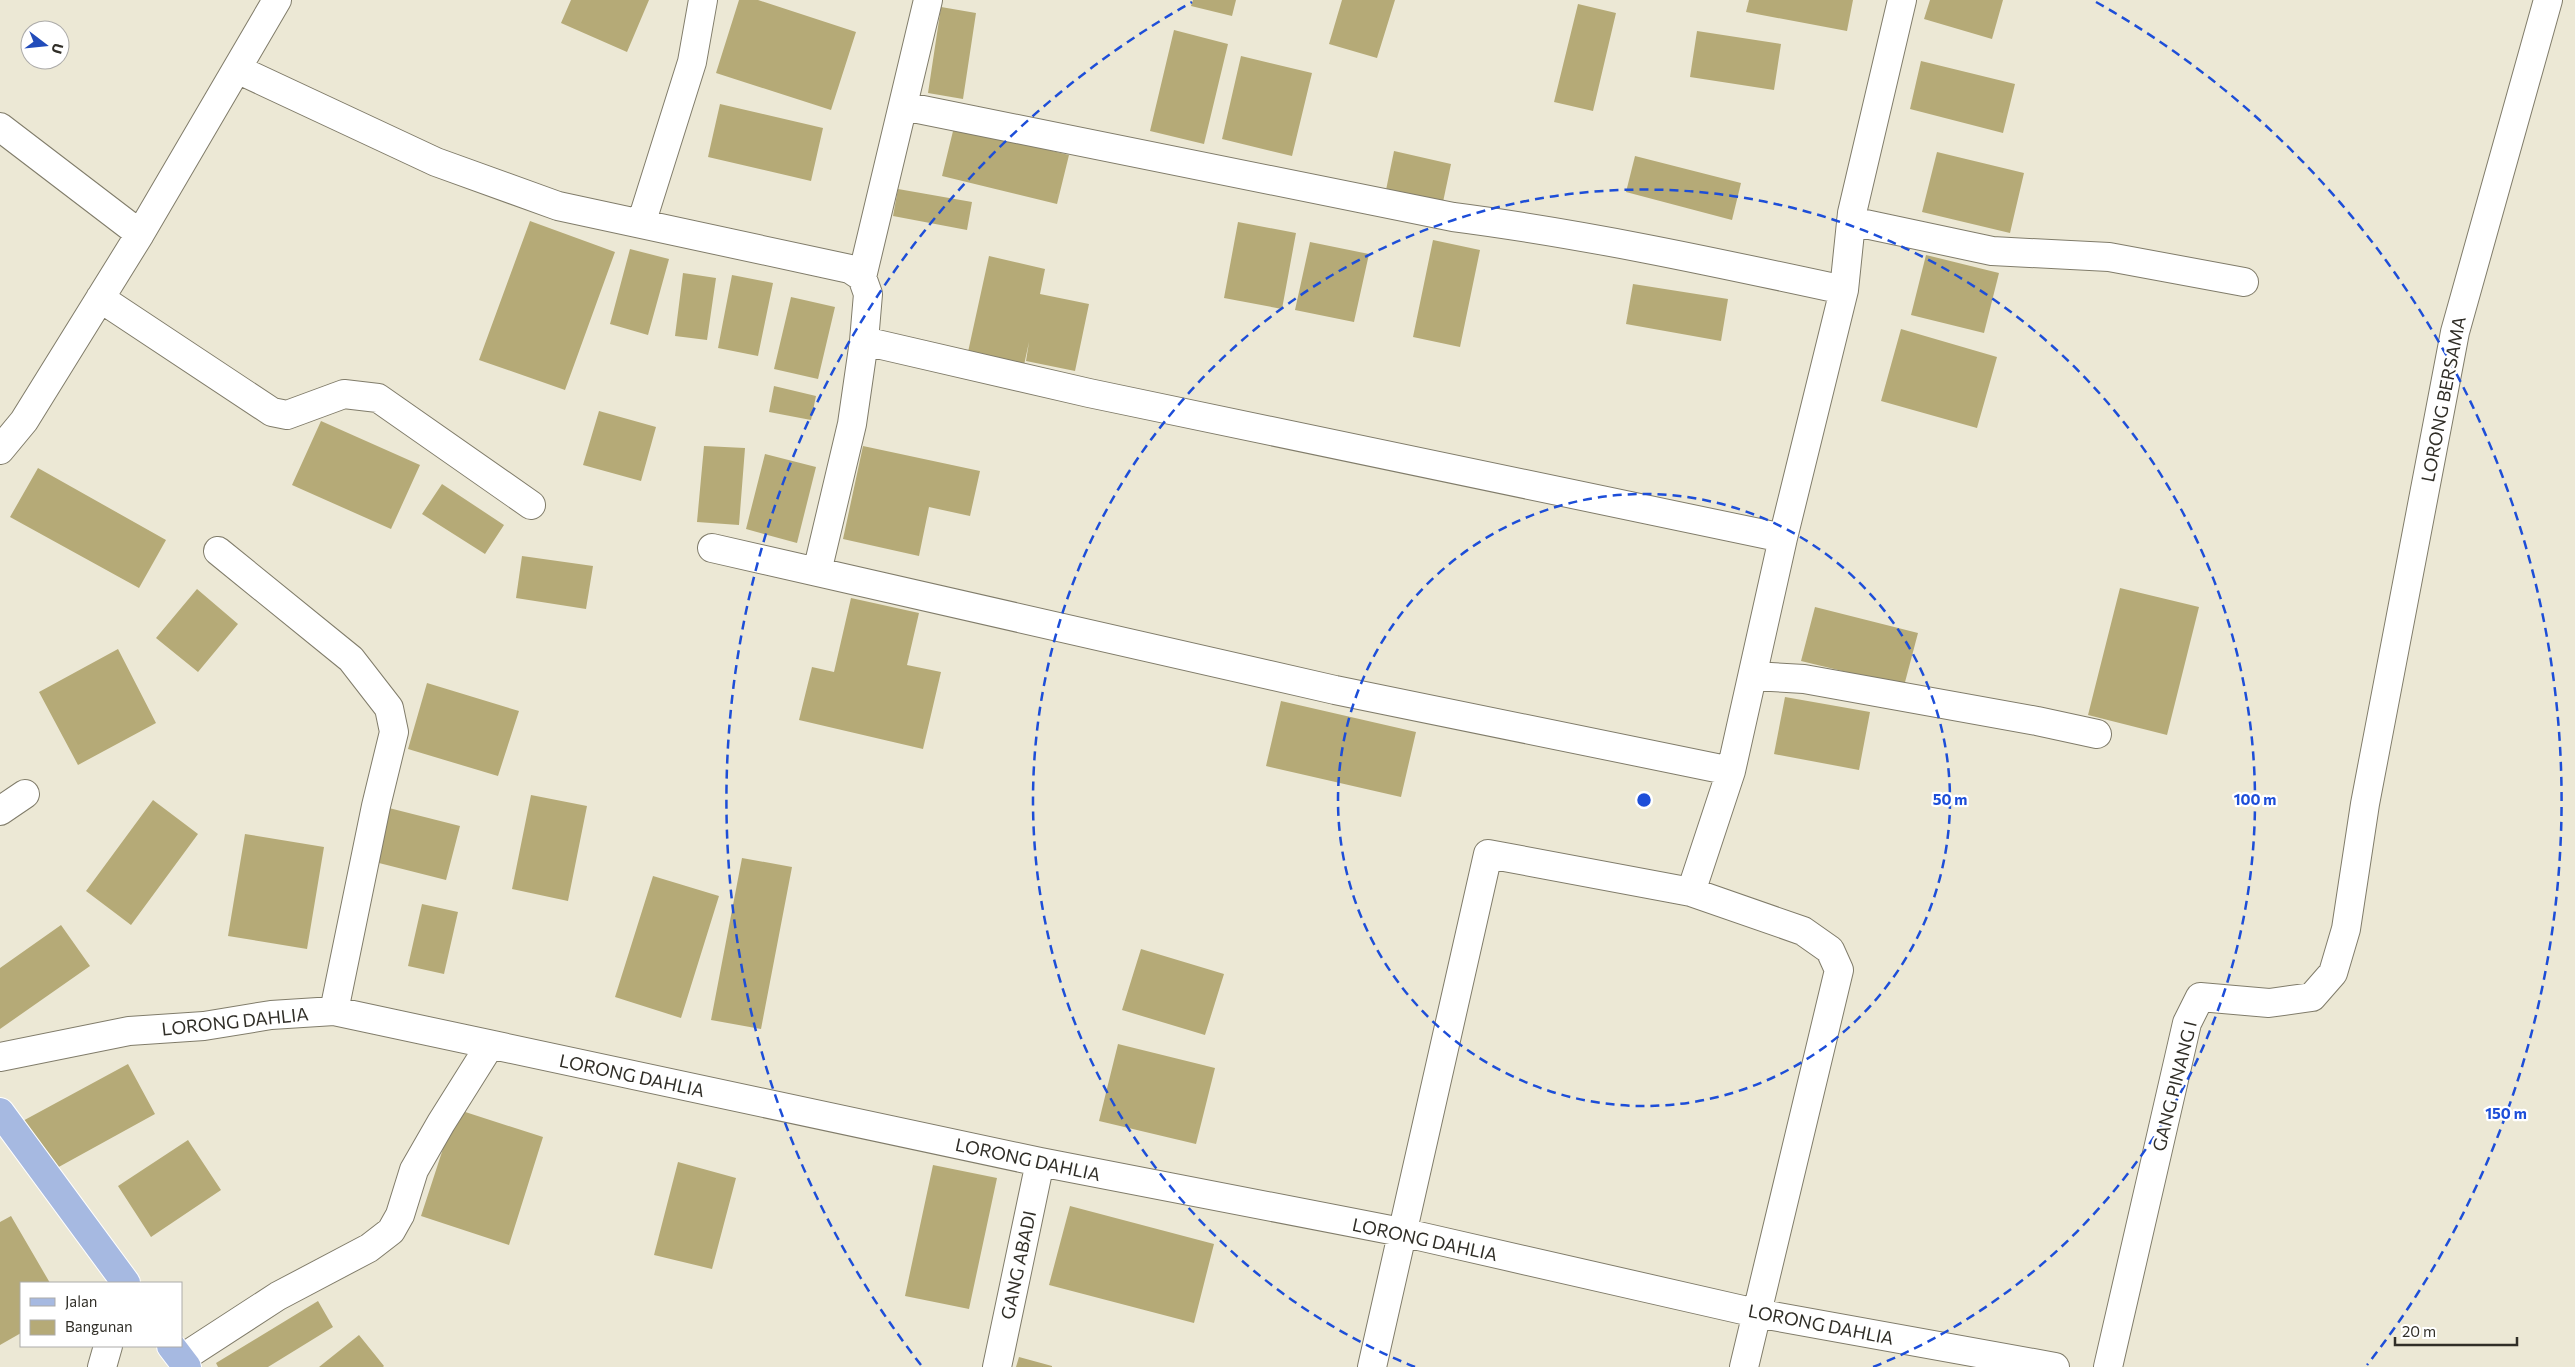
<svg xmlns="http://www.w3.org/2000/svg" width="2575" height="1367" viewBox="0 0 2575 1367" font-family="Commissioner,sans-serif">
	<rect width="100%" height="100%" fill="#ece8d5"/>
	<!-- building -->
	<path fill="#b5aa77" d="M571,0H649L627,52L561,23Z
		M739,0H758L856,32L831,110L716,73Z
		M1193,0H1236L1232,16L1191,6Z
		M1342,0H1395L1377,58L1329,44Z
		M1749,0H1853L1847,31L1746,12Z
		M1930,0H2003L1992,39L1924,19Z
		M1578,4L1616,13L1593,111L1554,102Z
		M941,7L976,13L963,99L928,93Z
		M1174,30L1228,44L1204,144L1150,131Z
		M1697,31L1781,44L1774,90L1690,77Z
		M1241,56L1312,73L1292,156L1222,139Z
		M1921,61L2015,84L2003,133L1910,109Z
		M720,104L823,128L811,181L708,157Z
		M954,127L1069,155L1057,204L942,176Z
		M1394,151L1451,164L1443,202L1386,190Z
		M1937,152L2024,173L2010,233L1922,212Z
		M1635,156L1741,183L1732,220L1626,192Z
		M898,189L972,202L967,230L893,216Z
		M530,221L615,252L565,390L479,360Z
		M1238,222L1296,233L1282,309L1224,298Z
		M1433,240L1480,250L1460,347L1413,337Z
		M1310,242L1369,254L1354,322L1295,310Z
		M630,249L669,259L648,335L610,324Z
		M1926,255L1999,273L1984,333L1911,315Z
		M989,256L1045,269L1040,294L1089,304L1075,371L1026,361L1029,342L1024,365L968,352Z
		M683,273L716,278L707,340L675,336Z
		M732,275L773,283L758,356L718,348Z
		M1633,284L1728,299L1721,341L1626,324Z
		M791,297L835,307L818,379L774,369Z
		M1901,329L1997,357L1977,428L1881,401Z
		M774,386L816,396L811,420L769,412Z
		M599,411L656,427L641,481L583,465Z
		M321,421L420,465L391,529L292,485Z
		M704,446L745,448L739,525L697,522Z
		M863,446L980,471L970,516L929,507L919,556L843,539Z
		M765,454L816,467L797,543L746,529Z
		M38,468L166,540L139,588L10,517Z
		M442,484L504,525L485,554L422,514Z
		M522,556L593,566L586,609L516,598Z
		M2120,588L2199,607L2167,735L2088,715Z
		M197,589L238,624L198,672L156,638Z
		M851,598L919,613L907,665L941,672L923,749L799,720L812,667L834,672Z
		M1815,607L1918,633L1904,686L1801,661Z
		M118,649L156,723L78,765L39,692Z
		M427,683L519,711L498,776L408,749Z
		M1785,697L1870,712L1859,770L1774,754Z
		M1281,701L1416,732L1401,797L1266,766Z
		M531,795L587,806L568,901L512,889Z
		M153,800L198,834L131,925L86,891Z
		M389,808L460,826L446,880L375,862Z
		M245,834L324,847L307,949L228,936Z
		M742,858L792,867L761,1029L711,1020Z
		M653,876L719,896L681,1018L615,997Z
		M422,904L458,912L444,974L408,966Z
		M61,925L90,966L0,1029V968Z
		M1141,949L1224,974L1205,1035L1122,1010Z
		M1118,1044L1215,1068L1196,1144L1099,1121Z
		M128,1064L155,1114L46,1174L19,1123Z
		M456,1109L543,1137L509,1245L421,1216Z
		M188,1140L221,1190L151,1237L118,1186Z
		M678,1162L736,1178L712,1269L654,1255Z
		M933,1165L997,1178L969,1309L905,1296Z
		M1070,1206L1214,1244L1194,1323L1049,1285Z
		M11,1216L50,1283H21V1333L0,1345V1222Z
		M318,1301L333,1327L268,1367H218L216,1363Z
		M359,1335L384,1366L383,1367H319Z
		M1019,1357L1052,1366V1367H1016Z"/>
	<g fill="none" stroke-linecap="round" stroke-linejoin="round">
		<!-- street casing -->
		<g stroke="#807c6a" stroke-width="30">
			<path id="street" d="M237,69L436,162L558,206L850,269L862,277L868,294L864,341L852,424L817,572
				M903,106L1453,217C1585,234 1714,262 1844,290
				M0,127L140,234
				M1851,221L1992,251L2109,257L2244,282
				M641,224L692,62L703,0
				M862,277L928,0
				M100,298L272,412L287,415L344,394L378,398L531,505
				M864,341L1089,393L1783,538
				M0,450L24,421L140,234L277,0
				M712,548L1335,690L1731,771
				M218,551L351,659L389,708L394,732L376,806L334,1011
				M1753,676L1804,679L2037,721L2097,734
				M0,811L25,794
				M1691,892L1731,771L1783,538L1844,290L1852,213L1902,0
				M0,1057L129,1031L204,1026L271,1015L334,1011L1040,1162L1401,1232L1756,1313L2055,1367
				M181,1359L278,1296L369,1248L391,1231L400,1215L414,1170L441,1123L490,1045
				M102,1367L108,1346
				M997,1367L1040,1162
				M1372,1367L1488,854L1691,892L1803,931L1830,950L1839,970L1744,1367
				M2108,1367L2187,1023L2200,997L2269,1003L2312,997L2333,973L2346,929L2365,804L2455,332L2548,0"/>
		</g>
		<!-- primary casing -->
		<g stroke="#fff" stroke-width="30">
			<path id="primary" d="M0,1112L126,1283
				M171,1346L187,1367"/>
		</g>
		<!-- street -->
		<use href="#street" stroke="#fff" stroke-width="28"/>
		<!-- primary -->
		<use href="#primary" stroke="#a6b9e1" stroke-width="28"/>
	</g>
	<!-- distance rings -->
	<g fill="none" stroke="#1d4ed8" stroke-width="2.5" stroke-dasharray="9 6">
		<circle cx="1644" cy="800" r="306"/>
		<path d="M1415 1367A611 611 0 1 1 1873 1367"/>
		<path d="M921 1365A917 917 0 0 1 1192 2M2096 2A917 917 0 0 1 2367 1365"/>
	</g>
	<g text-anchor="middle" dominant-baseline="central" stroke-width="4.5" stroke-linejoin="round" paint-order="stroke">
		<!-- street labels -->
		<g font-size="18" fill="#302e27" stroke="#fff">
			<text transform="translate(2443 399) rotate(-79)">LORONG BERSAMA</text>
			<text transform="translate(235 1021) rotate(-6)">LORONG DAHLIA</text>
			<text transform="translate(632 1075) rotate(12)">LORONG DAHLIA</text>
			<text transform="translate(2174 1086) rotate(-76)">GANG PINANG I</text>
			<text transform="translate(1028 1159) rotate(12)">LORONG DAHLIA</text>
			<text transform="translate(1425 1239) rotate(12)">LORONG DAHLIA</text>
			<text transform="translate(1018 1265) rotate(-78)">GANG ABADI</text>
			<text transform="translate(1821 1324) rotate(11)">LORONG DAHLIA</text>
		</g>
	</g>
	<circle cx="1644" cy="800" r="8" fill="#1d4ed8" stroke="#fff" stroke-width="2.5"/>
	<g font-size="15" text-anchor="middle" font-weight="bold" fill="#1d4ed8" stroke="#fff" stroke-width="4.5" stroke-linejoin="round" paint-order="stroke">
		<text x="1950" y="805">50 m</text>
		<text x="2255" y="805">100 m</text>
		<text x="2506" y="1119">150 m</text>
	</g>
	<!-- legend -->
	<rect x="20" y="1282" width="162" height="65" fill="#ffffff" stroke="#acaba9"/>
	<rect x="30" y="1298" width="25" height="8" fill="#a6b9e1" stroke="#acaba9"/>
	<text x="65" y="1307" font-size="15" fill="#302e27">Jalan</text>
	<rect x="30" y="1320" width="25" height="15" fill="#b5aa77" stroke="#acaba9"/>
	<text x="65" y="1332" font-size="15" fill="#302e27">Bangunan</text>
	<!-- north arrow -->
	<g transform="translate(45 45) rotate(106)"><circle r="24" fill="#ffffff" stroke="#acaba9"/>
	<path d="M0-4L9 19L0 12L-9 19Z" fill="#224cba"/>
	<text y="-8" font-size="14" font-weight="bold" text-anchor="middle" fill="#302e27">U</text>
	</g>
	<!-- scale -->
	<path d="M2395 1337v8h122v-8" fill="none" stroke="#302e27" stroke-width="2.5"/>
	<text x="2402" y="1337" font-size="15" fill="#302e27" stroke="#ffffff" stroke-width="4" paint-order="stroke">20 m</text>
</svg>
